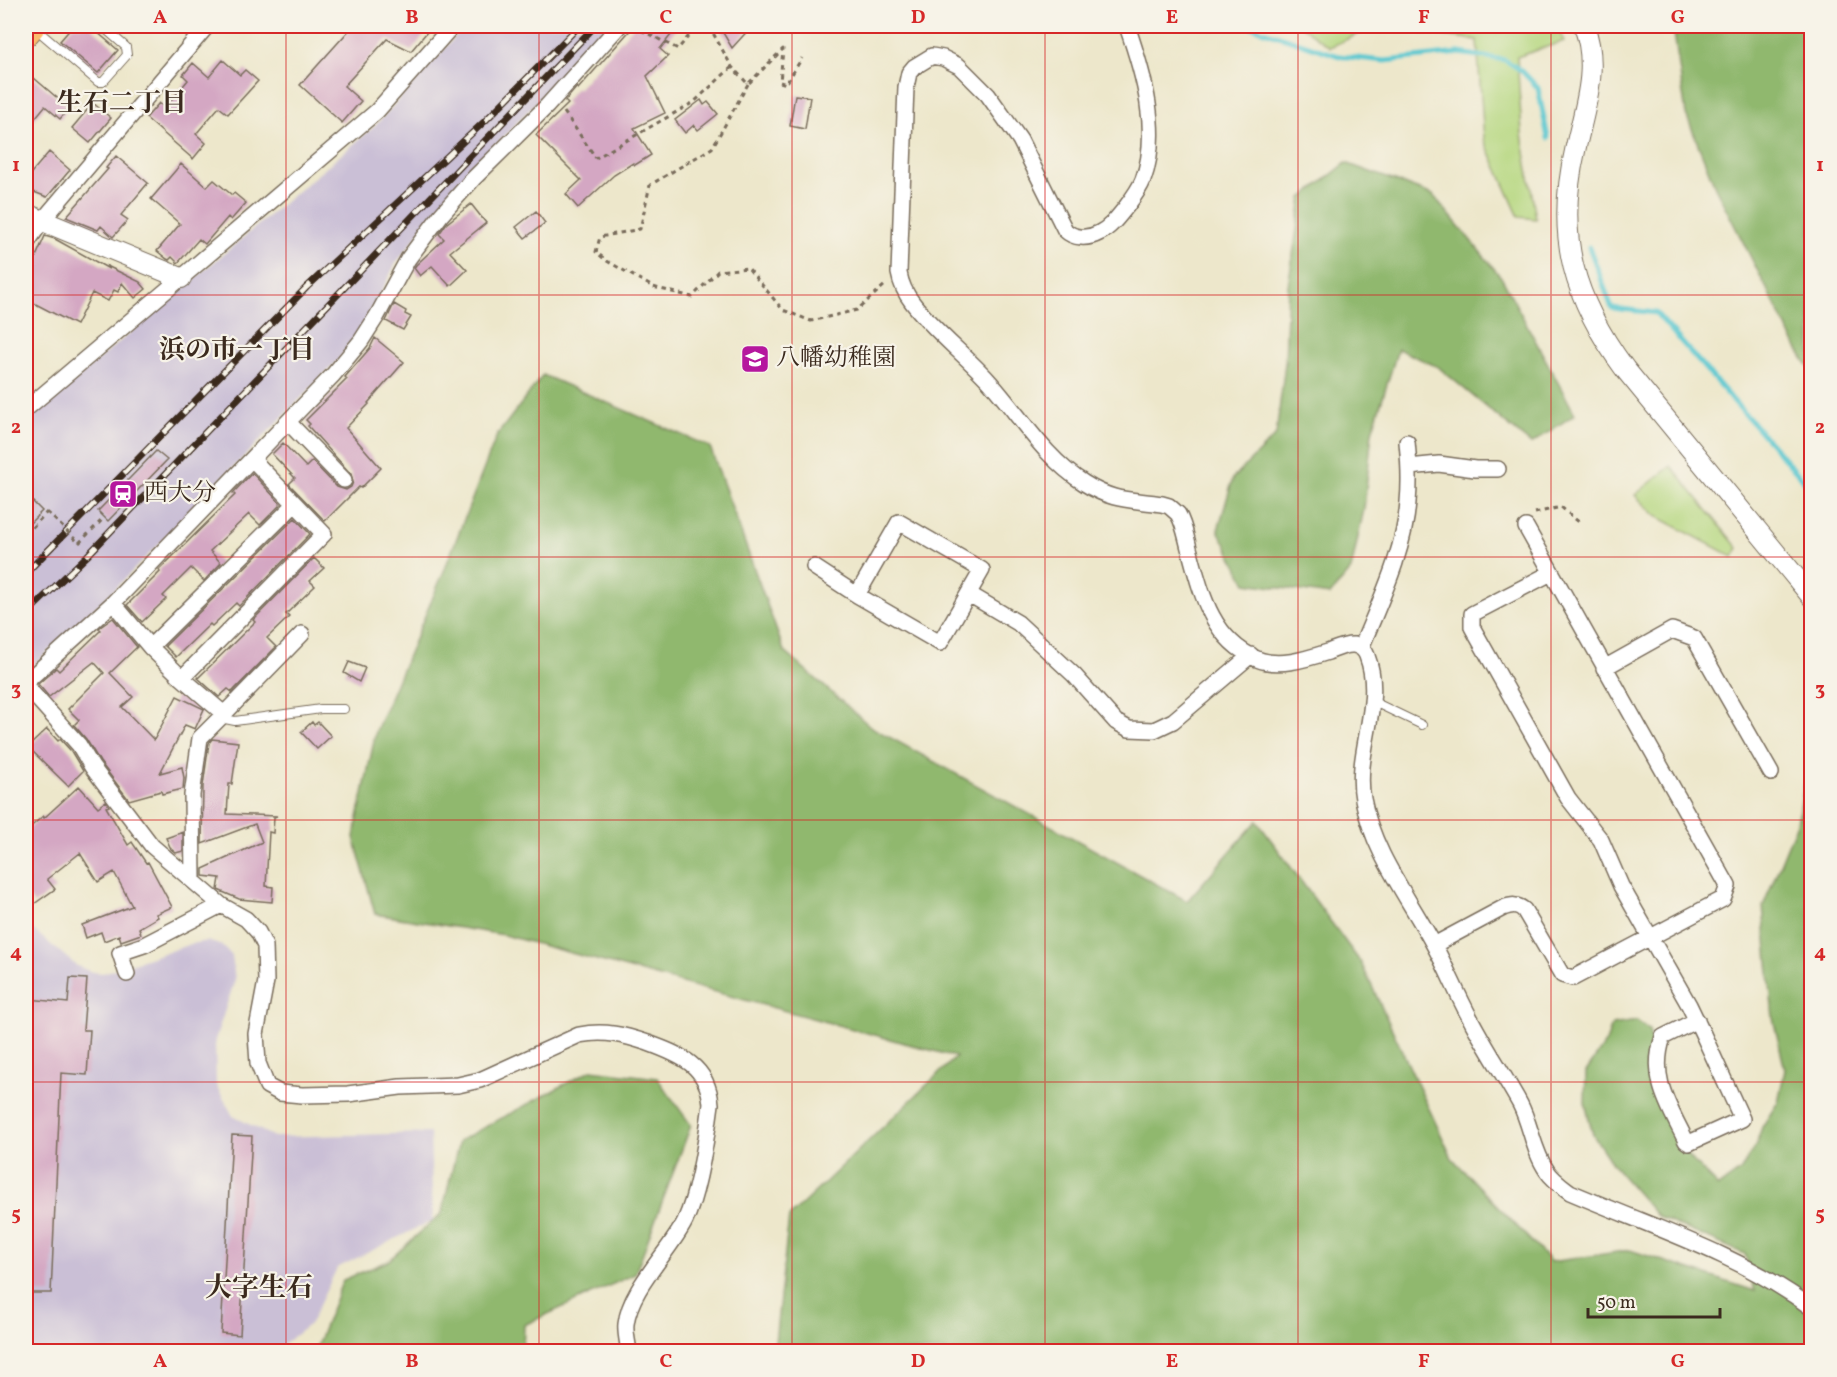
<svg xmlns="http://www.w3.org/2000/svg" width="1837" height="1377" viewBox="0 0 1837 1377" font-family="Vollkorn,'Noto Serif JP',serif">
	<rect width="100%" height="100%" fill="#f7f3e8"/>
	<filter id="ink" filterUnits="userSpaceOnUse"><feTurbulence type="fractalNoise" baseFrequency=".0167" numOctaves="2"/><feDisplacementMap in="SourceGraphic" scale="12" xChannelSelector="R" yChannelSelector="G"/><feConvolveMatrix kernelMatrix="1 2 1 2 8 2 1 2 1" color-interpolation-filters="sRGB"/></filter>
	<filter id="wash" filterUnits="userSpaceOnUse"><feTurbulence type="fractalNoise" baseFrequency=".008" numOctaves="4" result="noise"/><feDisplacementMap in="SourceGraphic" scale="24" xChannelSelector="R" yChannelSelector="G"/><feGaussianBlur stdDeviation="1.35" result="paint"/><feColorMatrix in="noise" values="0 0 0 0 0 0 0 0 0 0 0 0 0 0 0 0 0 1.4 0 .05"/><feComposite in="paint" operator="in"/></filter>
	<g filter="url(#wash)">
		<rect width="100%" height="100%" fill="#ede7cb"/>
		<!-- industrial -->
		<path fill="#cabfd6" d="M465,26H607L443,202L396,263L362,329L338,360L111,593L26,672V421L375,126Z
			M26,924L77,966L92,972L103,973L191,944L207,941L223,946L232,956L235,980L215,1040L216,1085L233,1116L274,1137L430,1133L433,1220L337,1268L310,1324L275,1351H26Z"/>
		<!-- green -->
		<path fill="#b5d77f" stroke="#78804e" stroke-width="1.5" d="M1301,26H1556L1564,41L1517,57L1522,134L1536,219L1519,217L1484,139L1477,40L1376,26L1330,47Z
			M1671,466L1738,548L1733,557L1656,516L1635,495Z"/>
		<!-- forest -->
		<path fill="#90b86e" stroke="#667146" stroke-width="1.5" d="M1673,26H1811V370L1798,350L1715,187L1686,114Z
			M1346,163L1433,195L1501,277L1575,414L1531,444L1438,367L1398,349L1372,432L1364,509L1351,570L1330,595L1246,583L1218,530L1233,478L1276,435L1285,363L1288,286L1302,198Z
			M543,375L710,447L784,651L871,727L1187,901L1257,821L1361,963L1452,1158L1551,1262L1630,1250L1755,1291L1745,1254L1658,1217L1613,1165L1593,1135L1585,1103L1586,1072L1606,1042L1612,1025L1637,1021L1649,1030L1666,1114L1688,1156L1718,1187L1741,1170L1756,1145L1762,1127L1778,1102L1785,1070L1773,1018L1763,906L1797,823L1808,767L1811,764V1351H774L789,1217L956,1057L504,935L375,914L354,837L376,731L444,571L497,435Z
			M591,1070L657,1078L691,1125L635,1274L524,1325L523,1351H306L316,1348L343,1280L388,1261L442,1213L459,1141Z"/>
		<g fill="none" stroke-linecap="round" stroke-linejoin="round">
			<!-- stream -->
			<path stroke="#5bc8d0" stroke-width="5" d="M1249,26L1339,56L1385,61L1459,53L1505,60L1522,71L1538,88L1548,138
				M1589,247L1612,308L1656,313L1812,490"/>
		</g>
		<g id="blocks">
			<!-- building -->
			<path fill="#d4a7c3" d="M73,26H90L118,50L98,73L60,41Z
				M353,26H432L411,51L387,39L344,86L361,101L342,123L300,85Z
				M634,26H678L660,49L668,56L647,76L665,113L634,128L651,155L635,165L633,163L614,175L578,208L566,194L581,180L536,135L568,104L565,101L577,87L578,89Z
				M719,26H752L732,48Z
				M223,60L240,75L245,70L258,81L228,114L219,107L196,134L206,143L193,159L146,118L159,103L165,108L188,80L183,75L193,63L209,77Z
				M34,78L69,108L60,119L45,106L26,129V88Z
				M795,95L810,97L805,129L790,126Z
				M701,100L704,105L708,102L718,114L698,130L694,125L685,133L675,120Z
				M93,103L111,118L90,143L72,128Z
				M49,152L70,170L47,197L26,189V179Z
				M116,156L148,183L121,215L128,220L113,237L101,226L98,230L66,217L108,169L106,168Z
				M181,164L207,187L214,180L232,195L234,193L246,203L231,220L228,217L205,244L199,239L178,263L172,257L169,260L167,259L157,251L180,224L151,199Z
				M471,204L486,223L450,252L467,270L450,286L432,266L420,276L414,268L416,265L444,239L439,234L446,224Z
				M536,211L545,223L525,238L516,227Z
				M45,236L55,239L109,269L107,266L140,282L146,289L135,298L122,283L118,292L114,290L108,301L92,293L76,325L26,299V263L32,266Z
				M394,304L406,311L405,314L411,317L403,330L386,321Z
				M375,338L404,362L368,403L369,404L346,428L381,468L361,488L359,487L325,521L289,484L295,478L272,454L283,443L306,467L312,461L337,487L346,490L351,487L353,482L351,474L308,426L310,424L306,420L347,379L345,377L370,348Z
				M156,451L167,460L108,521L98,511Z
				M252,473L281,504L260,525L249,514L210,551L221,563L204,581L191,568L163,596L166,599L142,622L127,605L160,572L159,570L235,495L233,493Z
				M26,495L42,511L26,527Z
				M295,518L310,534L239,606L236,603L212,626L210,624L176,657L165,646Z
				M314,558L324,568L310,581L315,586L286,614L289,617L267,638L276,647L232,692L228,689L219,697L198,678L255,622L253,620Z
				M113,618L137,647L110,673L133,697L122,707L154,740L177,696L204,709L195,729L185,725L160,773L182,767L184,778L183,789L162,794L161,791L129,800L100,762L86,739L74,725L79,720L68,709L104,673L94,662L49,697L38,684L56,668L59,671L101,630L99,628Z
				M349,662L365,668L359,682L344,673Z
				M312,722L314,725L318,722L331,736L317,749L301,732Z
				M47,729L58,741L60,739L71,751L83,771L68,786L28,747Z
				M212,739L238,742L232,784H229L227,814L277,816L274,817L273,833L269,832L266,886L273,887L272,902L239,899L218,890L220,878L203,876V869L262,842L255,824L202,844L203,786L209,743Z
				M79,786L98,807L106,801L109,806L106,807L128,845L132,842L146,863L148,862L172,907L156,914L158,917L139,928L141,934L121,941L119,935L104,941L101,932L86,938L82,925L132,906L114,872L98,882L80,853L47,879L55,889L34,904L26,893V831L43,816L44,818Z
				M183,832V851L176,853L171,849L166,838Z
				M70,978L87,979L83,1030H90L87,1075L61,1073L51,1293H26V1021L29,999L68,1003Z
				M232,1135L252,1136L240,1335L221,1333Z"/>
		</g>
	</g>
	<g filter="url(#ink)">
		<use href="#blocks" fill-opacity="0" stroke="#796c5b" stroke-width="1.5"/>
		<g fill="none" stroke-linecap="round" stroke-linejoin="round">
			<!-- service casing -->
			<g stroke="#796c5b" stroke-width="10">
				<path id="service" d="M36,29L98,82H103L127,55L126,47L102,26
					M1372,701L1422,725
					M220,718L235,721L321,709H344"/>
			</g>
			<!-- minor casing -->
			<g stroke="#796c5b" stroke-width="18">
				<path id="minor" d="M1127,26C1143,72 1161,132 1143,180C1139,190 1132,199 1126,207C1118,217 1110,228 1099,233C1088,239 1074,239 1065,230L1020,140L988,95L959,66L943,58L932,56L914,67L909,73L906,87L899,273C901,284 905,293 912,302C933,330 963,353 988,380C1019,414 1044,458 1084,483C1114,502 1129,499 1162,504L1169,506L1178,514C1184,524 1186,537 1189,548C1201,592 1211,639 1257,659C1279,668 1306,659 1328,652C1336,649 1345,644 1354,645C1360,646 1365,650 1367,656C1385,702 1354,752 1363,799C1373,853 1409,898 1434,945C1447,969 1457,994 1470,1018C1485,1047 1504,1075 1520,1104C1531,1125 1533,1151 1547,1171C1553,1180 1562,1186 1570,1192C1652,1227 1739,1254 1812,1308
					M26,244L42,221L207,26
					M26,409L181,278L377,111L452,26
					M288,422L344,480
					M1409,467L1439,464L1475,469H1498
					M899,522L982,570L940,643L857,595Z
					M814,567L857,595
					M1551,573L1472,614V627L1568,798L1601,840L1621,886L1689,1005L1702,1032L1742,1119L1689,1143L1686,1141C1669,1106 1649,1078 1663,1037L1697,1020
					M969,594L1018,623L1074,675L1116,722L1129,729L1154,730L1173,721L1251,655
					M113,603L150,647L182,678L224,714L302,634
					M150,647L295,504
					M1361,648C1380,601 1404,553 1408,502C1410,482 1409,462 1407,442
					M1604,668L1672,630L1694,638L1771,773
					M182,678L324,534L253,460
					M26,682L113,603L333,375L361,341L377,316L408,259L441,215L473,179L547,106L619,26
					M26,686L79,745L92,767L152,846L221,905L246,919L258,932L265,946L266,981L256,1034L258,1063L267,1086L280,1093L302,1095L348,1094L400,1087L458,1085L480,1080L579,1035C605,1030 624,1035 648,1043C681,1055 708,1066 711,1104C707,1135 698,1193 685,1221C669,1253 630,1288 626,1324C625,1333 628,1343 629,1352
					M193,880L192,795L200,738L224,714
					M1434,945L1503,908C1512,905 1517,904 1524,910L1562,975L1573,978L1723,899L1728,886L1526,527
					M127,974L120,953L144,945L221,905"/>
			</g>
			<!-- tertiary casing -->
			<g stroke="#796c5b" stroke-width="22">
				<path id="tertiary" d="M1584,26C1600,68 1584,109 1575,151C1555,237 1574,300 1625,369L1812,597
					M26,214L181,278"/>
			</g>
			<!-- trunk casing -->
			<g stroke="#796c5b" stroke-width="28">
				<path id="trunk" d="M26,33L32,26"/>
			</g>
			<!-- path -->
			<path stroke="#796c5b" stroke-width="3" stroke-dasharray="4.5 4.5" stroke-linecap="butt" d="M633,26L678,49L697,26
				M709,26L732,67L748,84L783,49L780,82L786,84L802,58
				M748,84L712,148L650,185L640,229L600,237L596,252L607,261L653,287L692,297L718,271L748,268L783,310L811,321L857,310L885,285
				M564,112L596,158L694,102L732,67
				M26,486L31,492L26,498
				M1535,513L1561,507L1580,523
				M26,534L47,512
				M79,543L103,519"/>
			<!-- service -->
			<use href="#service" stroke="#fff" stroke-width="8"/>
			<!-- minor -->
			<use href="#minor" stroke="#fff" stroke-width="15"/>
			<!-- tertiary -->
			<use href="#tertiary" stroke="#fff" stroke-width="20"/>
			<!-- trunk -->
			<use href="#trunk" stroke="#fbbd6e" stroke-width="26"/>
			<!-- rail casing -->
			<g stroke="#3b2a1e" stroke-width="7">
				<path id="rail" d="M26,573L307,287L485,121L579,26
					M26,614L87,556L595,26"/>
			</g>
			<!-- rail -->
			<use href="#rail" stroke="#f7f3e8" stroke-width="4.5" stroke-dasharray="14" stroke-linecap="butt"/>
			<!-- path-bridge -->
			<path stroke="#796c5b" stroke-width="3" stroke-dasharray="4.5 4.5" stroke-linecap="butt" d="M47,512L79,543"/>
		</g>
	</g>
	<!-- grid -->
	<path fill="none" stroke="#d62828" stroke-width="1.5" stroke-opacity="0.55" d="M286,26V1352M539,26V1352M792,26V1352M1045,26V1352M1298,26V1352M1551,26V1352M26,295H1812M26,557H1812M26,820H1812M26,1082H1812"/>
	<!-- icons -->
	<defs>
		<g id="school-square" transform="scale(1.5)"><rect x="-9" y="-9" width="18" height="18" rx="4" fill="#b5179e" stroke="#f7f3e8"/><path d="M0-5L7-2L0 1L-7-2ZM-4 1L0 2.5L4 1V4Q0 6-4 4Z" fill="#fff"/></g>
		<g id="station-square" transform="scale(1.5)"><rect x="-9" y="-9" width="18" height="18" rx="4" fill="#b5179e" stroke="#f7f3e8"/><path d="M-3-6H3Q5-6 5-4V2Q5 4 3 4L4.5 6H3L1.5 4h-3L-3 6H-4.5L-3 4Q-5 4-5 2V-4Q-5-6-3-6ZM-3.5-4v3h7v-3ZM-3.5 1v1.5H-2V1ZM2 1v1.5H3.5V1Z" fill="#fff"/></g>
	</defs>
	<g fill-rule="evenodd">
		<use href="#school-square" x="755" y="359"/>
		<use href="#station-square" x="123" y="494"/>
	</g>
	<g text-anchor="middle" dominant-baseline="central" stroke-width="4.5" stroke-linejoin="round" paint-order="stroke">
		<!-- poi labels -->
		<g font-size="24" fill="#3b2a1e" stroke="#f7f3e8" text-anchor="start">
			<text x="776" y="359">八幡幼稚園</text>
			<text x="144" y="494">西大分</text>
		</g>
		<!-- neighbourhood labels -->
		<g font-size="26" font-weight="bold" fill="#3b2a1e" stroke="#f7f3e8">
			<text x="122" y="104">生石二丁目</text>
			<text x="237" y="351">浜の市一丁目</text>
		</g>
		<!-- quarter labels -->
		<g font-size="27" font-weight="bold" fill="#3b2a1e" stroke="#f7f3e8">
			<text x="259" y="1289">大字生石</text>
		</g>
	</g>
	<!-- margin -->
	<rect width="1837" height="1377" fill="none" stroke="#f7f3e8" stroke-width="66"/>
	<!-- scale -->
	<path d="M1588 1308v9h132v-9" fill="none" stroke="#3b2a1e" stroke-width="3"/>
	<text x="1597" y="1308" font-size="18" fill="#3b2a1e" stroke="#f7f3e8" stroke-width="4.5" paint-order="stroke">50 m</text>
	<rect x="33" y="33" width="1771" height="1311" fill="none" stroke="#d62828" stroke-width="2"/>
	<g font-size="20" text-anchor="middle" font-weight="bold" fill="#d62828">
		<text x="160" y="23">A</text>
		<text x="412" y="23">B</text>
		<text x="666" y="23">C</text>
		<text x="918" y="23">D</text>
		<text x="1172" y="23">E</text>
		<text x="1424" y="23">F</text>
		<text x="1678" y="23">G</text>
		<text x="16" y="171">1</text>
		<text x="1820" y="171">1</text>
		<text x="16" y="433">2</text>
		<text x="1820" y="433">2</text>
		<text x="16" y="695">3</text>
		<text x="1820" y="695">3</text>
		<text x="16" y="958">4</text>
		<text x="1820" y="958">4</text>
		<text x="16" y="1220">5</text>
		<text x="1820" y="1220">5</text>
		<text x="160" y="1367">A</text>
		<text x="412" y="1367">B</text>
		<text x="666" y="1367">C</text>
		<text x="918" y="1367">D</text>
		<text x="1172" y="1367">E</text>
		<text x="1424" y="1367">F</text>
		<text x="1678" y="1367">G</text>
	</g>
</svg>
